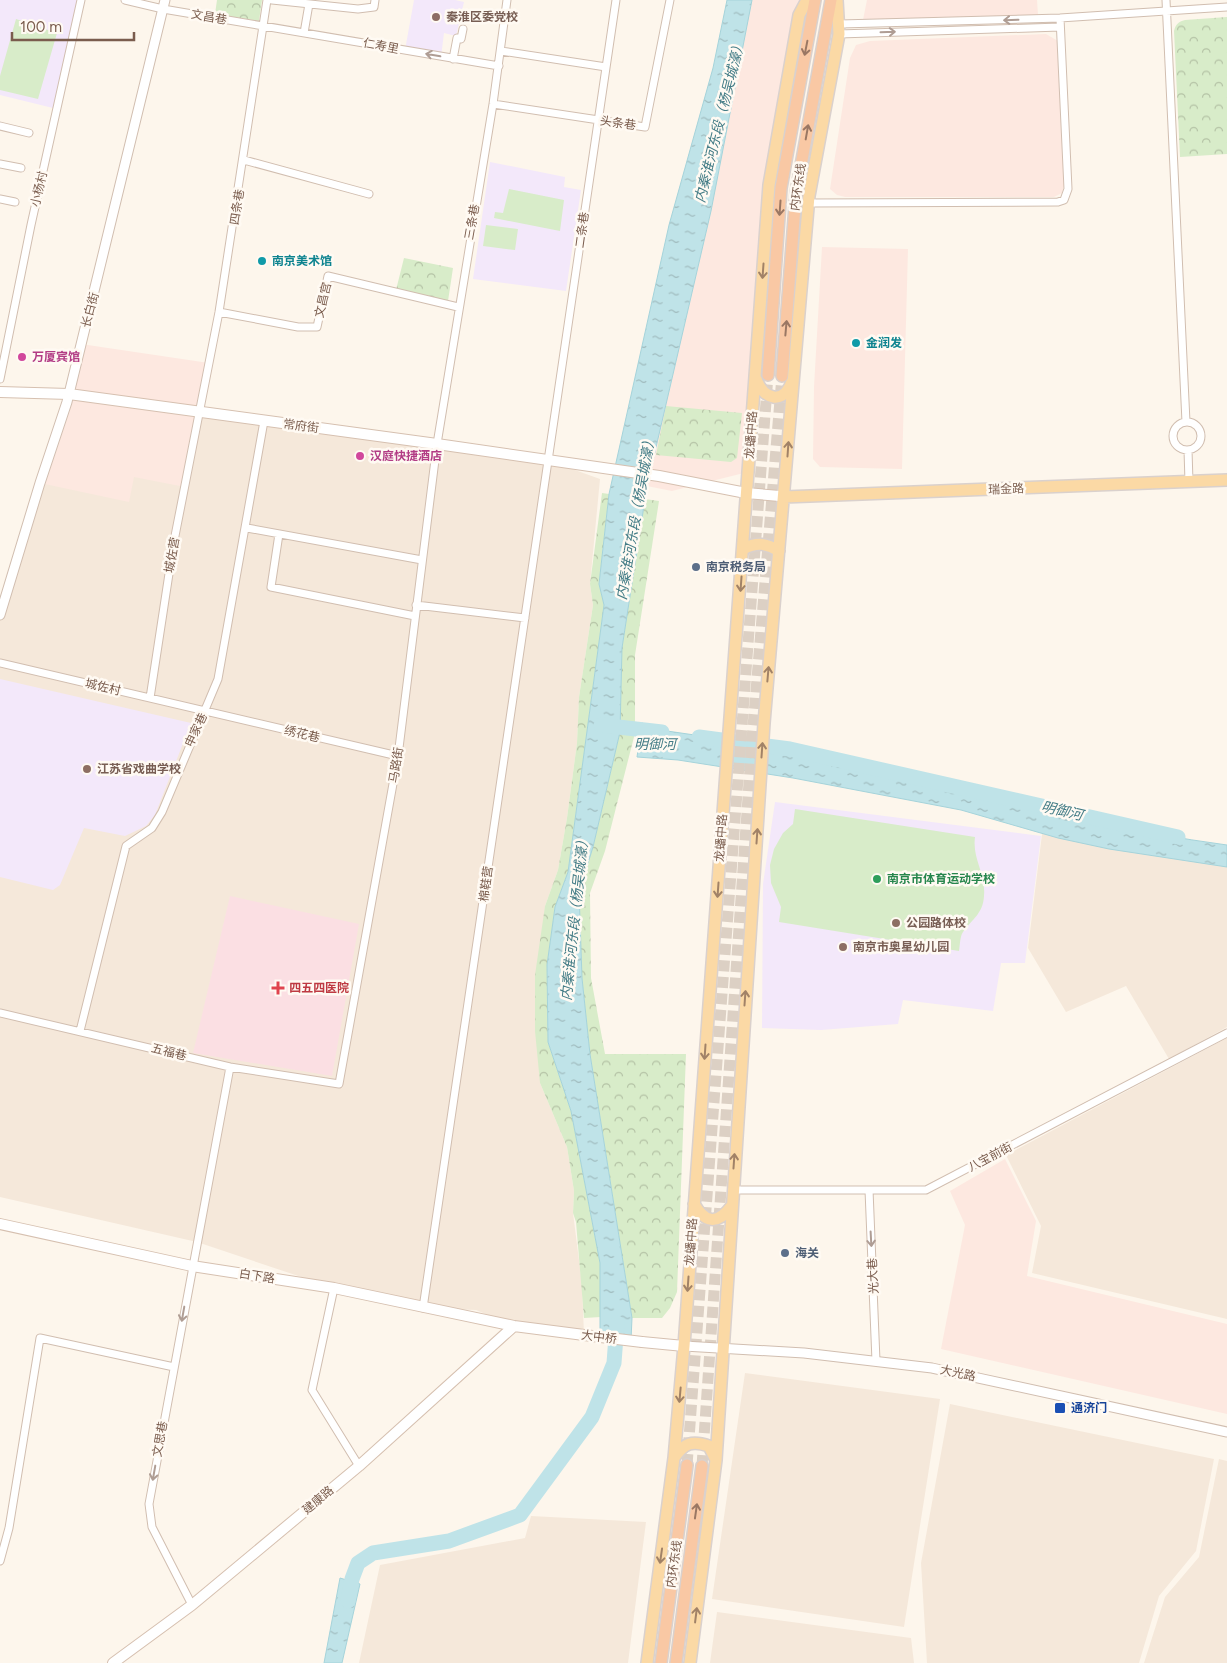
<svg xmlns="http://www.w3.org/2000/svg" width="1227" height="1663" viewBox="0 0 1227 1663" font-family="Figtree,'Noto Sans SC',sans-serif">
	<defs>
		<pattern id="park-crowns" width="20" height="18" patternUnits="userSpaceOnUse" patternTransform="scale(1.25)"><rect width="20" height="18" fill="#d8ecc9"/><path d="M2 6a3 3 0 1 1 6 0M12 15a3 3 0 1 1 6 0" fill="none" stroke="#b4c2a5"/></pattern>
		<pattern id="water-ripples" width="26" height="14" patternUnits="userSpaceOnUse" patternTransform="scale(1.25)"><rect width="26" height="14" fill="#bfe3e8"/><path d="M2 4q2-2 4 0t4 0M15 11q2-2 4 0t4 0" fill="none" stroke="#a0bbbe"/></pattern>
	</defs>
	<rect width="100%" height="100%" fill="#fdf6ec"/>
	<!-- residential -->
	<path fill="#f5e8da" d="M200,412L547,460L600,479L590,584L593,605L579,697L577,743L567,818L558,870L545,906L540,1083L567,1147L574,1191L573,1213L582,1284L584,1335L514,1326L476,1310L423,1308L334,1288L197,1242L0,1197V615L40,483Z
		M1044,818L1227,855V1027L1169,1059L1126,986L1066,1012L1028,948Z
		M1227,1038V1319L1032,1273L1041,1226L1006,1155Z
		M745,1373L940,1399L904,1627L712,1599Z
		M950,1404L1214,1459L1196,1551L1159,1596L1139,1663H927L921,1563Z
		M1219,1459L1227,1461V1663H1144L1165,1597L1199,1557Z
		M531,1516L646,1522L628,1663H359L380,1565L525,1538Z
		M717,1612L911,1638L914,1663H710Z"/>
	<!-- commercial -->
	<path fill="#fde8e0" d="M752,0H802L769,185L744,473L672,491L647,486L711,211Z
		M867,0H1037L1038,15L863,20Z
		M1046,34L1058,41L1064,185L1062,193L1054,197H845L837,195L830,189L850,58L856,45L870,41Z
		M822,247L908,249L902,469L820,467L813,459L814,387Z
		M81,344L209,363L185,487L134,477L129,502L40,483Z
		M1005,1159L1036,1221L1027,1276L1227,1324V1414L941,1349L965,1225L950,1191Z"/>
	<!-- education -->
	<path fill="#f3e8fa" d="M0,0H81L57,109L0,95Z
		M414,0H455L464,2L456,36L444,33L441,57L405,50Z
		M490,162L565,177L564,187L581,190L566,291L473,279Z
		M0,679L191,723L155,815L146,826L125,836L84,828L60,885L53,890L0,877Z
		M775,802L1041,836L1025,963H1001L993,1011L903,1000L898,1024L821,1030L762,1028L763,884Z"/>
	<!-- medical -->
	<path fill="#fbdfe3" d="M230,896L359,924L332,1076L193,1053Z"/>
	<!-- green -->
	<path fill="#d8ecc9" d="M16,19L57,33L38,99L0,90V76Z
		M509,189L564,200L560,231L494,218L495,212L503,213Z
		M486,225L518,229L515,250L483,246Z
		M795,809L975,837C972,859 986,873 984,896C983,914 972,919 963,932C960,936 960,945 959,951L779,922L781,907L771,883L770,865L774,849L783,833L793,824Z"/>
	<!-- park -->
	<path fill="url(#park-crowns)" d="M217,0H262L259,21L215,14Z
		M1227,17V154L1180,157L1174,31C1176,24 1178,22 1185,20Z
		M404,258L453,268L448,301L396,290Z
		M666,406L742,413L737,458L731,462L656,455Z
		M602,493L609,494L599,584L604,605L568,872L555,907L547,965L548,1042L571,1111L600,1263L601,1317L584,1318L576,1222L573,1213L574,1191L567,1147L540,1083L535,1031V975L545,906L558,870L567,818L577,743L579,697L593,605L590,584Z
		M645,499L659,501L635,655V733L605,851L590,893L591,978L605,1054H686L677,1292L670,1308L662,1318H632L590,1054L582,978L579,892L593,847L620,732L622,648Z"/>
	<!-- water -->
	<path fill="url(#water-ripples)" stroke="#a5d3da" d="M727,0H752L711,211L647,486L622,648L620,732L593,847L579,892L582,978L590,1054L632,1318L631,1340L600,1337V1263L571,1111L548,1042L547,965L555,907L568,872L604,605L599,584L609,494L669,225L713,68Z
		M642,723L650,727L667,731C856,756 1039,820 1227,845V867L1109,849L1058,838L961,810L793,778L678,760L637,757Z
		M340,1578L360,1584L342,1663H324Z"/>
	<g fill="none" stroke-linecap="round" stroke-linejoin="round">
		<!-- river -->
		<path stroke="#bfe3e8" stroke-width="15" d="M601,725L662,732
			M699,737L790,749L1178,837
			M348,1601L352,1579L358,1563L373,1553L449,1541L520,1515L592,1417L614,1363L617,1323"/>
		<!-- trunk-tunnel -->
		<path stroke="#dcd0c4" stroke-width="11" stroke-dasharray="11 5.5" stroke-linecap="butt" d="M687,1465L768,375
			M702,1466L752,739L782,376"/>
		<!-- minor casing -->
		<g stroke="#d1beb0" stroke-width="9">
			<path id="minor" d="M125,0L163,9L499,66
				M272,0L358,9L374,7L375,0
				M1166,0L1186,422
				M840,24L1060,18L1227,7
				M304,33L309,4
				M839,34L1060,27
				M501,51L606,67
				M453,59L457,38L461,39L463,29
				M493,104L645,127L670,0
				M0,126L29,133
				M244,160L369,194
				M0,164L21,168
				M0,199L15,202
				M809,203L1058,202L1064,200L1068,189L1060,18
				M219,312L298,327H317L328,276L458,307
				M0,379L31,225L81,0
				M1173 436a14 14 0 1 1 28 0a14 14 0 1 1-28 0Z
				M1188,450L1189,482
				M247,528L422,560
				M279,534L271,587L415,616
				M416,605L525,618
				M0,663L398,756
				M150,698L174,541L219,312L267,0
				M0,1013L230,1067L339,1084L398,756L437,444L493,104L507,0
				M80,1031L126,846L152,828L162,812L218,679L264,421
				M732,1190H926L1227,1033
				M869,1190L876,1361
				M334,1288L312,1390L359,1466
				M423,1308L616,0
				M0,1561L9,1528L40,1338L174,1367
				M192,1605L152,1527L149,1504L230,1067"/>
		</g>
		<!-- tertiary casing -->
		<g stroke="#d1beb0" stroke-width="11">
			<path id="tertiary" d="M0,615L40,483L67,402L165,0
				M684,1346L804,1353L932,1368L1227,1432"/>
		</g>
		<!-- secondary casing -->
		<g stroke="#d6c0b0" stroke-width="12">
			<path id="secondary" d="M0,392L69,394L437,444L659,476L746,493L791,497
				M0,1224L192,1266L334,1288L514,1326L584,1335
				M642,1342L684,1346
				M113,1663L192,1605L359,1466L514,1326"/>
		</g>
		<!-- primary casing -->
		<g stroke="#dad1cd" stroke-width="14">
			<path id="primary" d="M756,379C764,400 783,405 792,382
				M784,497L1227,480
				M743,549C757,542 766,543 779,551
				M694,1204C705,1223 717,1225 731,1207
				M674,1458C684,1443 692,1440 709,1446L715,1458
				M647,1663L674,1458L684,1346L769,185L799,15L807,0
				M690,1663L716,1460L764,723L809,196L839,34L837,0"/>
		</g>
		<!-- trunk casing -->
		<g stroke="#dad1cd" stroke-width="14">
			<path id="trunk" d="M768,375L781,188L815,0
				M782,376L796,193L831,0
				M661,1663L687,1465
				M676,1663L702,1466"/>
		</g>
		<!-- minor -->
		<use href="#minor" stroke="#fff" stroke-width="7"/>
		<!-- tertiary -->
		<use href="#tertiary" stroke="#fff" stroke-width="9"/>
		<!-- secondary -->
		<use href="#secondary" stroke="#fff" stroke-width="10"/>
		<!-- primary -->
		<use href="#primary" stroke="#fbd9a5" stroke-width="11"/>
		<!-- trunk -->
		<use href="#trunk" stroke="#f9c8a4" stroke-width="11"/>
		<!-- secondary-bridge casing -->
		<g stroke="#d6c0b0" stroke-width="12" stroke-linecap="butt">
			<path id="secondary-bridge" d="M584,1335L642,1342"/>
		</g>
		<!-- secondary-bridge -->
		<use href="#secondary-bridge" stroke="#fff" stroke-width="10"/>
	</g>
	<!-- one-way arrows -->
	<defs><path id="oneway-shaft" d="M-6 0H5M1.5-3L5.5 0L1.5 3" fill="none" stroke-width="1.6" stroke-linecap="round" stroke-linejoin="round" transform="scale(1.25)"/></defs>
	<g stroke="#af9d94">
		<use href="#oneway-shaft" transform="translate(1011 20) rotate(178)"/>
		<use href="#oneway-shaft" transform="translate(888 32) rotate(-2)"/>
		<use href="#oneway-shaft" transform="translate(433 55) rotate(-170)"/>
		<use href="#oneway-shaft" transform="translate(871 1239) rotate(87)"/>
		<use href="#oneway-shaft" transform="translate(183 1314) rotate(100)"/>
		<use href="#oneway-shaft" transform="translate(154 1473) rotate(100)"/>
	</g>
	<g stroke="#9a7763">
		<use href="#oneway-shaft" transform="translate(806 48) rotate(101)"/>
		<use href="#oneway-shaft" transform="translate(807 132) rotate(-80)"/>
		<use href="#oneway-shaft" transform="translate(780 208) rotate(94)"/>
		<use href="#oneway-shaft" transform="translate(786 328) rotate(-85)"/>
		<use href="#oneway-shaft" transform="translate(696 1511) rotate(-82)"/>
	</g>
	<g stroke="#a18267">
		<use href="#oneway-shaft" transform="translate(763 271) rotate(94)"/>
		<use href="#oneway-shaft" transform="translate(788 449) rotate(-86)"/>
		<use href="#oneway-shaft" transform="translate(741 584) rotate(94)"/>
		<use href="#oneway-shaft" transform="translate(768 674) rotate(-85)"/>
		<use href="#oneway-shaft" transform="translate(762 750) rotate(-86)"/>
		<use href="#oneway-shaft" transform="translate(757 836) rotate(-86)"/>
		<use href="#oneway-shaft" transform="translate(718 890) rotate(94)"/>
		<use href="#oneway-shaft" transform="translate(745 998) rotate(-86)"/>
		<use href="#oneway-shaft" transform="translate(705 1052) rotate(94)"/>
		<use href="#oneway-shaft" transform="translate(734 1161) rotate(-86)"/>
		<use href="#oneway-shaft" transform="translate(688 1284) rotate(94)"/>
		<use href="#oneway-shaft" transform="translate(680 1395) rotate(95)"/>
		<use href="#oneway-shaft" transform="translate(661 1556) rotate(98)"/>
		<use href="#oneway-shaft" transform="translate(696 1615) rotate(-83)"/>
	</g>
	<!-- markers -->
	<g fill="#8d6e63" stroke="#fffaf3" stroke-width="2">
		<circle cx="436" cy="17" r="5"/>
		<circle cx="87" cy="769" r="5"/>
		<circle cx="896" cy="923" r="5"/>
		<circle cx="843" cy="947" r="5"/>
	</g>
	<g fill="#0f9aa8" stroke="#fffaf3" stroke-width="2">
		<circle cx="262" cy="261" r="5"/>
		<circle cx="856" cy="343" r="5"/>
	</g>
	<g fill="#d1479c" stroke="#fffaf3" stroke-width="2">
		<circle cx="22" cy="357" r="5"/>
		<circle cx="360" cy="456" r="5"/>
	</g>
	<g fill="#5c6f8a" stroke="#fffaf3" stroke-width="2">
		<circle cx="696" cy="567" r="5"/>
		<circle cx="785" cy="1253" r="5"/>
	</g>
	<circle fill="#2e9e5b" stroke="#fffaf3" stroke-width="2" cx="877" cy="879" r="5"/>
	<path fill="#e0444e" stroke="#fffaf3" stroke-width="2" d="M275.5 980.5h5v5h5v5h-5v5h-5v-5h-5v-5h5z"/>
	<rect fill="#1a4fb4" stroke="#fffaf3" stroke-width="2" x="1054" y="1402" width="12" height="12" rx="2.5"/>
	<g text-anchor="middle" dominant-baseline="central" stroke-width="5" stroke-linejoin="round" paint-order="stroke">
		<!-- street labels -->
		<g font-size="12" fill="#7a5c4d" stroke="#fffaf3">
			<text transform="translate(209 17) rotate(10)">文昌巷</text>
			<text transform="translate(381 46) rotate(11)">仁寿里</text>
			<text transform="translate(618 123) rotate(8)">头条巷</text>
			<text transform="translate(798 187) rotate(-82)">内环东线</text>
			<text transform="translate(39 189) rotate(-77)">小杨村</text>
			<text transform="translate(237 207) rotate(-81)">四条巷</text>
			<text transform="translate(472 222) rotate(-80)">三条巷</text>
			<text transform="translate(582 230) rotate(-82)">二条巷</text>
			<text transform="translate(323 300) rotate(-77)">文昌宫</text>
			<text transform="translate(90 310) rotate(-75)">长白街</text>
			<text transform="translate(301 426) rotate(7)">常府街</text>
			<text transform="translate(751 435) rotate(-86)">龙蟠中路</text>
			<text transform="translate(1006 489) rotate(-2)">瑞金路</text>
			<text transform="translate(172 555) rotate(-80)">城佐营</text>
			<text transform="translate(103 687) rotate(13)">城佐村</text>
			<text transform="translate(196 730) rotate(-65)">申家巷</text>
			<text transform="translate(302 734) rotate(13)">绣花巷</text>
			<text transform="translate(396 765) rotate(-81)">马路街</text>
			<text transform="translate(721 838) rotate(-86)">龙蟠中路</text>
			<text transform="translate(486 884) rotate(-82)">棉鞋营</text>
			<text transform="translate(169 1052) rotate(14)">五福巷</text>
			<text transform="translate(990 1157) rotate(-28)">八宝前街</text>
			<text transform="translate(691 1242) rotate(-86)">龙蟠中路</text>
			<text transform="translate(257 1276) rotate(9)">白下路</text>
			<text transform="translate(873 1276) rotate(-93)">光大巷</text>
			<text transform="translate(599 1337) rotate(7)">大中桥</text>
			<text transform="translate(958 1373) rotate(12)">大光路</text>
			<text transform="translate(160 1439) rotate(-80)">文思巷</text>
			<text transform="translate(318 1500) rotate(-40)">建康路</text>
			<text transform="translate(674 1564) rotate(-82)">内环东线</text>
		</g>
		<!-- education labels -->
		<g font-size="12" font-weight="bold" fill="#785e54" stroke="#fffaf3" text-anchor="start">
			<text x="446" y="17">秦淮区委党校</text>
			<text x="97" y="769">江苏省戏曲学校</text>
			<text x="906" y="923">公园路体校</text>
			<text x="853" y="947">南京市奥星幼儿园</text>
		</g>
		<!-- culture labels -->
		<g font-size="12" font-weight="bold" fill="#0d838f" stroke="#fffaf3" text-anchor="start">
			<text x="272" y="261">南京美术馆</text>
			<text x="866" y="343">金润发</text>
		</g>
		<!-- hotel labels -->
		<g font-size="12" font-weight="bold" fill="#b23c85" stroke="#fffaf3" text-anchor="start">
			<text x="32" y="357">万厦宾馆</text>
			<text x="370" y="456">汉庭快捷酒店</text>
		</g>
		<!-- service labels -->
		<g font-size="12" font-weight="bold" fill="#4e5e75" stroke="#fffaf3" text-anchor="start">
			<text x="706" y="567">南京税务局</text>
			<text x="795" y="1253">海关</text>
		</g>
		<!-- leisure labels -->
		<g font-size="12" font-weight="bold" fill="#27864d" stroke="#fffaf3" text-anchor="start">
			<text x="887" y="879">南京市体育运动学校</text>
		</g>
		<!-- health labels -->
		<g font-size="12" font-weight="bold" fill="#be3a42" stroke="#fffaf3" text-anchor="start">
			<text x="289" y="988">四五四医院</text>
		</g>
		<!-- transit labels -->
		<g font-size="12" font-weight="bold" fill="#164399" stroke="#fffaf3" text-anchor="start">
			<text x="1071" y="1408">通济门</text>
		</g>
		<!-- water labels -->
		<g font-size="14" font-style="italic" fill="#437c86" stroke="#fffaf3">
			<text transform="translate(720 121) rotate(-76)">内秦淮河东段（杨吴城濠）</text>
			<text transform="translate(636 517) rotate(-80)">内秦淮河东段（杨吴城濠）</text>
			<text x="655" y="744">明御河</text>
			<text transform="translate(1062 811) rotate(13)">明御河</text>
			<text transform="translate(575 917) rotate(-84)">内秦淮河东段（杨吴城濠）</text>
		</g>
	</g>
	<!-- scale -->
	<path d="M12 32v8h122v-8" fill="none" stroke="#7a5c4d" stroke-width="2.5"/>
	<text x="20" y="32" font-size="15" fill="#7a5c4d" stroke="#fffaf3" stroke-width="4" paint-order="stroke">100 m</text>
</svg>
